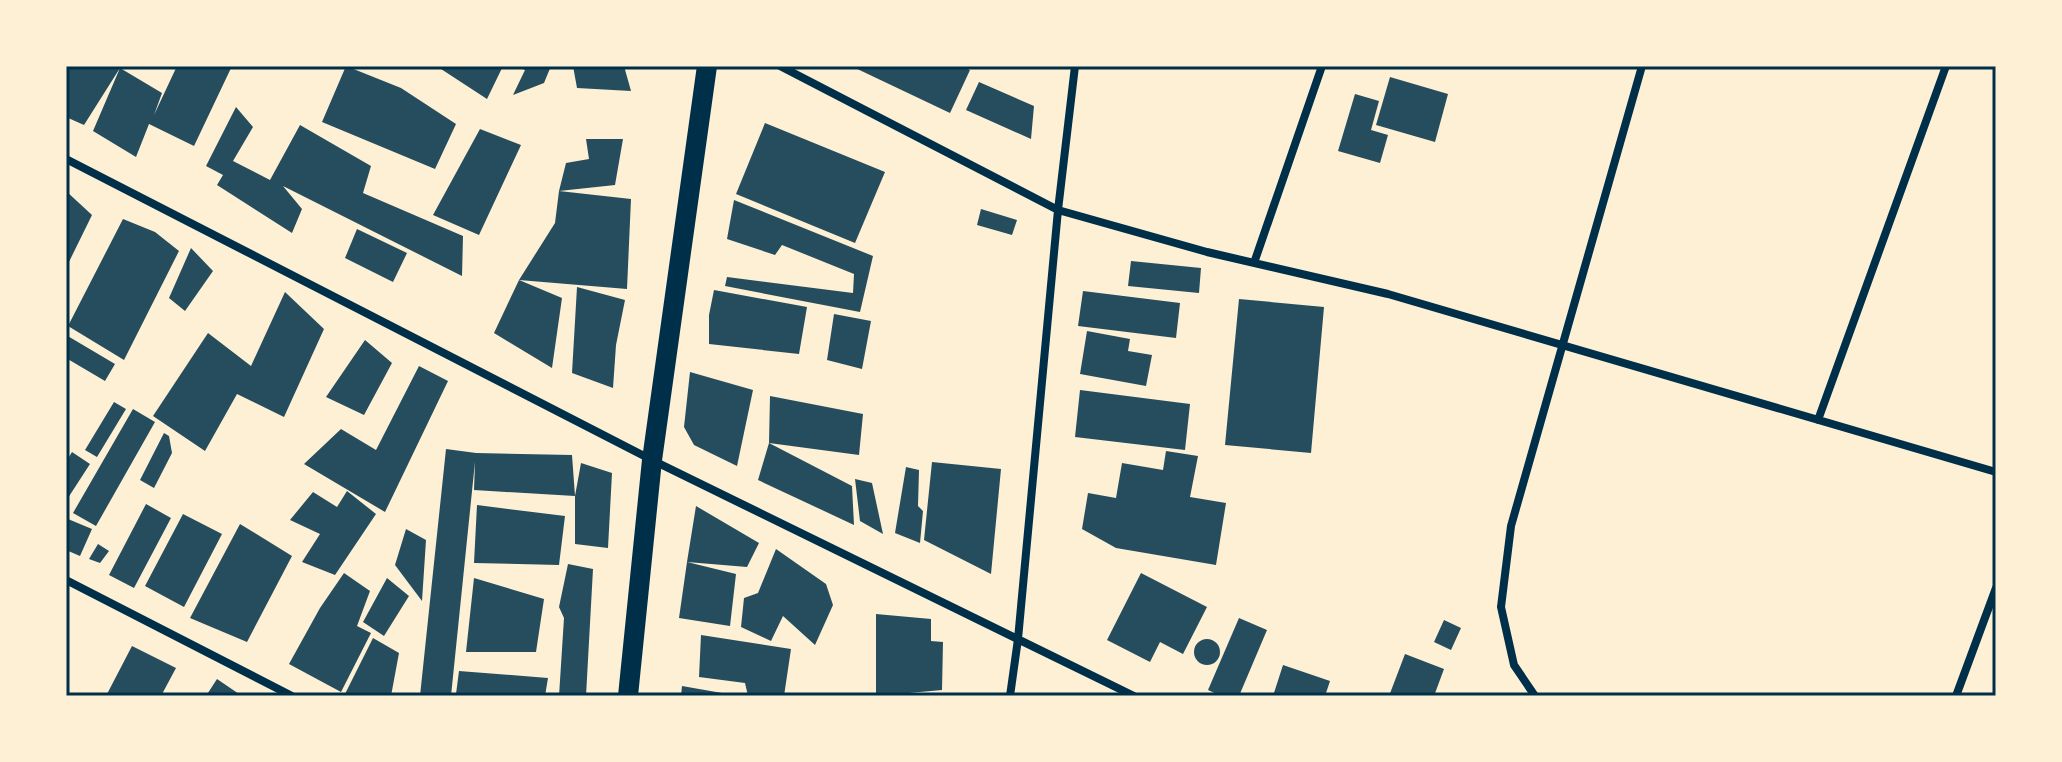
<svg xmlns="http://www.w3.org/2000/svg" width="2062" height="762" viewBox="0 0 2062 762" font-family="'Golos Text',sans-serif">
	<rect width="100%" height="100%" fill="#fdf0d5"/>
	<!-- building -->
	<path fill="#264d5e" d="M66,66L120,68L162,93L154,115L177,66H232L194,146L149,124L136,157L93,131L120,68L84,125L66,117Z
		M346,66L401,88L456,124L435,169L322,122Z
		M442,66H503L487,99L441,69Z
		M515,66H551L544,83L513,95L525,70Z
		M573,66H624L631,91L577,88Z
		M851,66H961L970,70L950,113Z
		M1390,77L1448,94L1435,142L1376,125Z
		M979,82L1034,106L1031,139L966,110Z
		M1355,94L1379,101L1371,130L1388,135L1380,163L1338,151Z
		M236,107L253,127L233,161L270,180L300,125L371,166L363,193L463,236L462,276L283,186L302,209L292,233L217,185L223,175L206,166Z
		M765,123L885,172L855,243L736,194Z
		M480,129L521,145L479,235L433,215Z
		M586,139H623L615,185L559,191L631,199L627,289L519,280L562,298L552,368L494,333L519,280L555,223L559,191L566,163L589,159Z
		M66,191L92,215L66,268Z
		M734,200L873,256L860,312L725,286L727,277L853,293L854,274L782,245L775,255L727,239Z
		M981,209L1017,220L1012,235L977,225Z
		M123,219L155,232L179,251L124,360L68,326Z
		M357,229L407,253L393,282L345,258Z
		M191,248L213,271L185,311L169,298Z
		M1131,261L1201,268L1199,293L1128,286Z
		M577,287L625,300L616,345L613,388L572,373Z
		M714,290L807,307L799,354L709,344V315Z
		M1083,291L1180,303L1176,338L1078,326Z
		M285,292L324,329L284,417L237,394L205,451L153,416L208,333L251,366Z
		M1239,299L1324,307L1311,453L1225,445Z
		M834,314L871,321L862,369L827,360Z
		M1087,331L1130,339L1128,351L1152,355L1146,386L1080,374Z
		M66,335L115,364L105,381L66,358Z
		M365,340L392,363L364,415L326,397Z
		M419,366L448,381L385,512L304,464L341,429L376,450Z
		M690,372L753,390L737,466L694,445L684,427Z
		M1080,390L1190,404L1185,450L1075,437Z
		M770,396L863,414L859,455L769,443L852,486L854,525L758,480L769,443Z
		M114,402L126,409L97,457L85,450Z
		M133,409L155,422L96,526L73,513Z
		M164,433L169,436L172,453L154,488L140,480Z
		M446,449L476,453L572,455L575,496L581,463L612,473L608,548L575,544V496L474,490L475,462L451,696H420Z
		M1166,451L1198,456L1190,497L1226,503L1216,565L1116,548L1082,529L1088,493L1116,498L1122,463L1163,470Z
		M72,452L90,464L66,501V462Z
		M932,462L1001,469L991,574L924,540Z
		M906,467L919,470L918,506L923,511L920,543L895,533Z
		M855,479L872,483L883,534L860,521Z
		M347,491L376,514L335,575L302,562L320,534L290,520L313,492L337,507Z
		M146,504L171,518L134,588L109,575Z
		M477,505L565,516L559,565L474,563Z
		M696,506L759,543L747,567L687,562Z
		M183,514L222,534L184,607L145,586Z
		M68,519L92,529L80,556L66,550Z
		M240,524L292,556L247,642L190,618Z
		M406,529L426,540L422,601L395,565Z
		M98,544L109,551L100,563L89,559Z
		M776,549L826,584L833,605L815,645L783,616L771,641L741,627L744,598L758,593Z
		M687,562L736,574L730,626L679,618Z
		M568,564L593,569L586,696H559L564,618L559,607Z
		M344,573L370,591L357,626L371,633L341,692L289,664L320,608Z
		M1141,573L1207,607L1183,654L1160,642L1150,662L1107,640Z
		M387,578L409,596L384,636L363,622Z
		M474,578L544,599L536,652H466Z
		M876,614L931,619V641L943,642L942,690L876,696Z
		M1239,618L1267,630L1239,696H1221L1208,690Z
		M1444,620L1461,628L1451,650L1434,642Z
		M701,635L791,649L784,696H748L745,683L699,677Z
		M373,638L399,653L391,696H344Z
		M1194 652a13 13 0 1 1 26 0a13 13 0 1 1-26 0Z
		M132,646L176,668L161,696H106Z
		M1405,654L1444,669L1434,696H1389Z
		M1283,665L1330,681L1325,696H1273Z
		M459,671L548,678L545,696L456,694Z
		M217,679L242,696H206Z
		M682,686L722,693V696H681Z"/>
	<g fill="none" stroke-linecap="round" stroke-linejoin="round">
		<!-- minor -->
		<path stroke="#003049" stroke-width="8" d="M780,66L1058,210L1207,252L1388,294L1996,472
			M66,159L652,460L1134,696
			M1254,263L1322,66
			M1818,420L1946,66
			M66,580L292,696
			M1010,696L1018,639L1058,210L1075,66
			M1535,696L1514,665L1501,607L1511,526L1642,66
			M1956,696L1996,588"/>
		<!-- primary -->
		<path stroke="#003049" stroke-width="20" d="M628,696L652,460L707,66"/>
	</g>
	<!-- border -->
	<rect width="2062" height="762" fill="none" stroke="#fdf0d5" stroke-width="136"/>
	<rect x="68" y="68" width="1926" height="626" fill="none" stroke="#003049" stroke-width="3"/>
</svg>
